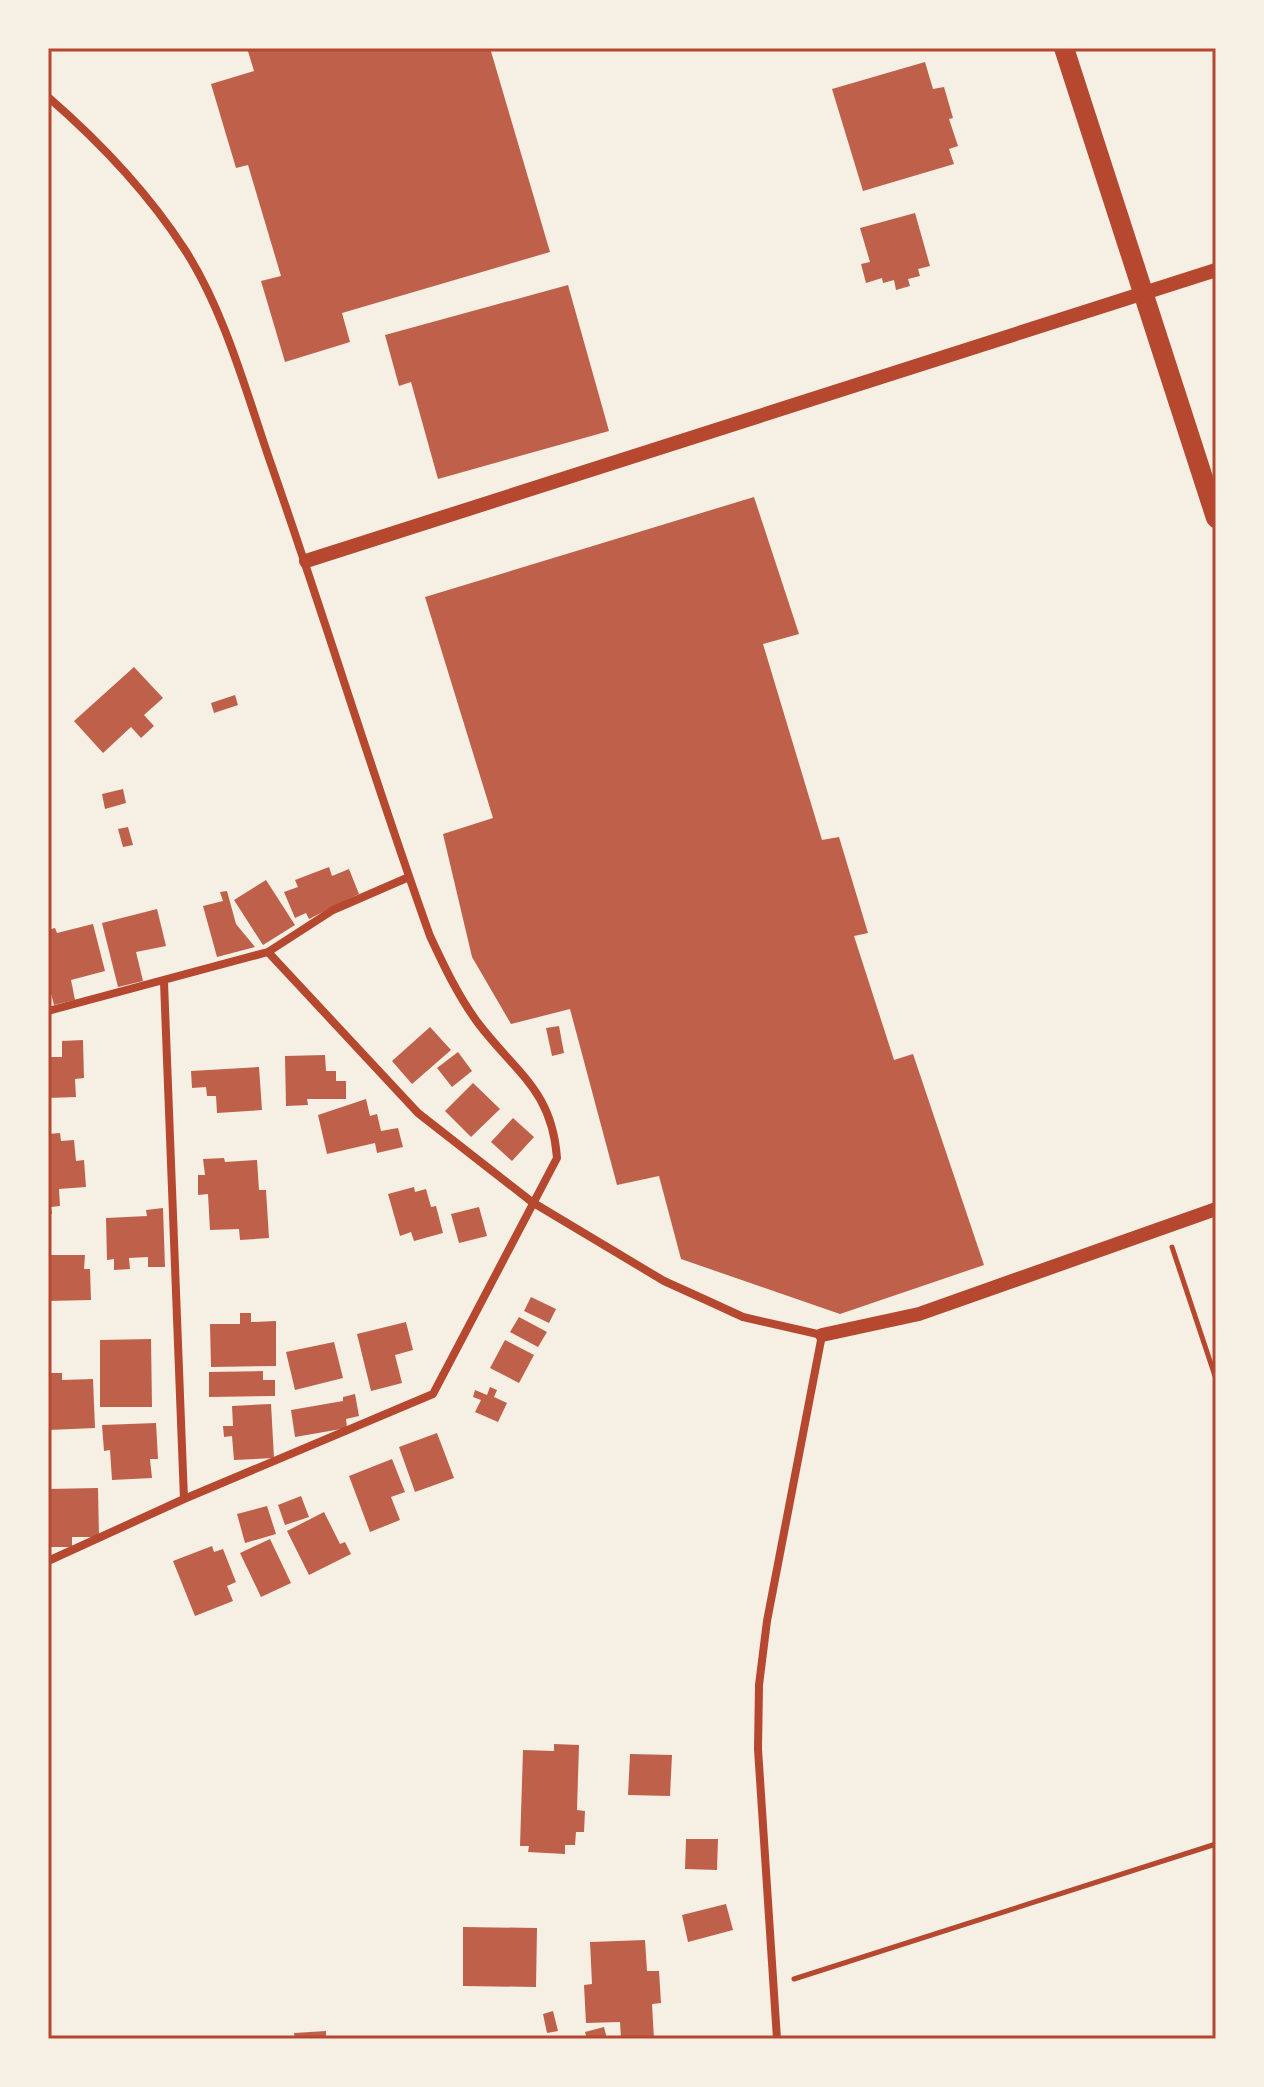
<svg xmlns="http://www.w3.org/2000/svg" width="1264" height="2087" viewBox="0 0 1264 2087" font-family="Cabin,sans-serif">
	<rect width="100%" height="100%" fill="#f6efe4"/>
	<!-- building -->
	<path fill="#bf614a" d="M247,48H490L550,252L342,313L350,342L285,362L261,281L281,276L248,165L236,168L211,84L254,71Z
		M925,62L933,89L944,87L953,118L949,119L958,146L949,149L954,164L863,191L832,89Z
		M915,213L930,266L918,269L920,276L908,279L910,286L896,290L894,280L883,283L882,278L866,283L861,264L870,262L860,228Z
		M568,285L609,431L438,479L411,382L399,386L385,335Z
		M754,497L799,634L763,644L822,840L839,837L868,933L854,936L894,1060L913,1054L984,1265L840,1314L681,1259L659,1176L617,1185L570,1009L511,1024L472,957L443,834L493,818L425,597Z
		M134,667L163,698L144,715L154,726L141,738L131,727L103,753L74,721Z
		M235,695L238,705L214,713L211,703Z
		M123,789L126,803L105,809L102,794Z
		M128,827L133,845L123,847L118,829Z
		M329,867L332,876L349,869L359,894L309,919L306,913L295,918L284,892L298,887L295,880Z
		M266,880L295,925L263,945L234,900Z
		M227,891L236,924L255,947L217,957L203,906L223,901L220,892Z
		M157,909L166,946L136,952L143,981L118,987L102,923Z
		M93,924L105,971L71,980L75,1000L54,1005L48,982V930L55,928L57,933Z
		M559,1026L564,1053L552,1056L546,1028Z
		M430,1027L451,1050L412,1084L392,1061Z
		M83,1040L84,1078L75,1079L76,1097L48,1098V1057H62V1041Z
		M458,1052L472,1071L452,1087L437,1068Z
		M325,1055L326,1071H336V1081H346V1099H307L308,1105L286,1106L285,1056Z
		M259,1067L262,1110L217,1113L216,1096H207L206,1087L192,1088L191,1071Z
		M473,1083L500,1109L471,1137L445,1111Z
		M366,1099L370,1116L377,1114L381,1131L398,1128L403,1147L377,1153L375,1143L327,1154L318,1115Z
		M513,1118L534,1137L512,1161L491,1142Z
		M60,1133L61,1141L74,1140L76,1161L84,1160L86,1187L59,1189L60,1206L51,1207L52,1214H48V1134Z
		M224,1158L225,1162L257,1160L259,1190H266L269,1238L240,1240L239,1229L210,1230L208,1194L198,1195V1175H205L203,1159Z
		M414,1187L415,1192L426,1189L431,1207L436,1206L443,1233L414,1241L411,1232L400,1236L388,1194Z
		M479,1207L487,1236L459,1243L451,1214Z
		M163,1208L165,1267H148V1257L129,1258L130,1269L114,1270V1259L107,1260L106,1218L147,1216L146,1210Z
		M48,1255H85L84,1269H90L91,1300L48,1301Z
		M531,1297L556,1309L549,1323L524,1311Z
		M240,1313H251V1322L276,1321V1366L211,1367L210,1324H240Z
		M519,1317L547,1332L538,1347L510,1332Z
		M406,1322L413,1350L395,1355L402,1383L371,1391L357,1334Z
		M151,1339L152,1407H100V1340Z
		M505,1340L534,1355L519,1383L490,1368Z
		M334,1342L343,1378L295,1390L286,1352Z
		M263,1371V1380H275V1396L209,1397V1372Z
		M51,1373H62V1380L93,1379L95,1428L48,1430Z
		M490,1387L497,1390L494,1397L507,1403L498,1422L475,1412L481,1400L473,1397L475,1390L487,1395Z
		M355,1394L359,1416L346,1419L347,1428L295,1437L291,1410L343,1401V1397Z
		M271,1404L274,1458L234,1460L232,1436L224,1437L223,1426H233L232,1406Z
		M156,1423L158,1459H150L152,1478L112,1480L110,1450L104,1451L102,1425Z
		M437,1433L454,1478L415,1492L399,1447Z
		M392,1459L405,1492L391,1497L400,1520L370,1532L349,1476Z
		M98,1488L99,1537H72V1547H48V1489Z
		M301,1496L309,1517L285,1525L278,1505Z
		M267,1506L276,1534L245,1543L237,1514Z
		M324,1512L340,1544L345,1542L351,1554L309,1575L287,1531Z
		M270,1539L291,1583L261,1597L240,1553Z
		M212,1546L214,1552L223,1549L236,1582L227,1586L233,1601L195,1616L173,1561Z
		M554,1744L579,1745L577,1810L585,1811L584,1832H576L575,1845H565V1854L528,1852L529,1846H520L523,1750L554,1751Z
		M630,1754L672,1755L670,1796L628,1795Z
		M686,1839H718L717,1870L685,1869Z
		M726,1904L733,1930L688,1942L682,1915Z
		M463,1927L537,1928L536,1987L463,1986Z
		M645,1940L647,1971H659L661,2003L652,2004L654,2039H621L620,2022L586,2023L584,1985L592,1984L590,1942Z
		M553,2011L558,2031L547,2033L543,2014Z
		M604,2027L607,2039H587L585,2032Z
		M326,2031V2039H295L294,2033Z"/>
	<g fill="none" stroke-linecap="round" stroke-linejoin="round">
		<!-- path -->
		<path stroke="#b5482f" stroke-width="5" d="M1172,1247L1216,1379
			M794,1979L1216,1844"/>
		<!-- minor -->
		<path stroke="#b5482f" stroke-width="8" d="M48,97C101,143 147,191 185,250C225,312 247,395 271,464C326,621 374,780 430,936C444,966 458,996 478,1023C516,1073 552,1090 557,1158L433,1394L184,1499L164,982
			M268,952L418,1113L532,1202L664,1281L706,1300L743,1317L822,1335L767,1621L759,1685L758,1749L777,2039
			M48,1011L268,952L333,910L409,877
			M48,1561L184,1499"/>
		<!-- tertiary -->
		<path stroke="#b5482f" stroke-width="14" d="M306,561L1216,270
			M822,1335L919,1314L1216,1209"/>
		<!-- primary -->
		<path stroke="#b5482f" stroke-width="20" d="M1064,48L1216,518"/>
	</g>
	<!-- border -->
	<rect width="1264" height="2087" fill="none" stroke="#f6efe4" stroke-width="100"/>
	<rect x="50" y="50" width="1164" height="1987" fill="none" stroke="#b5482f" stroke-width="3"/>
</svg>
